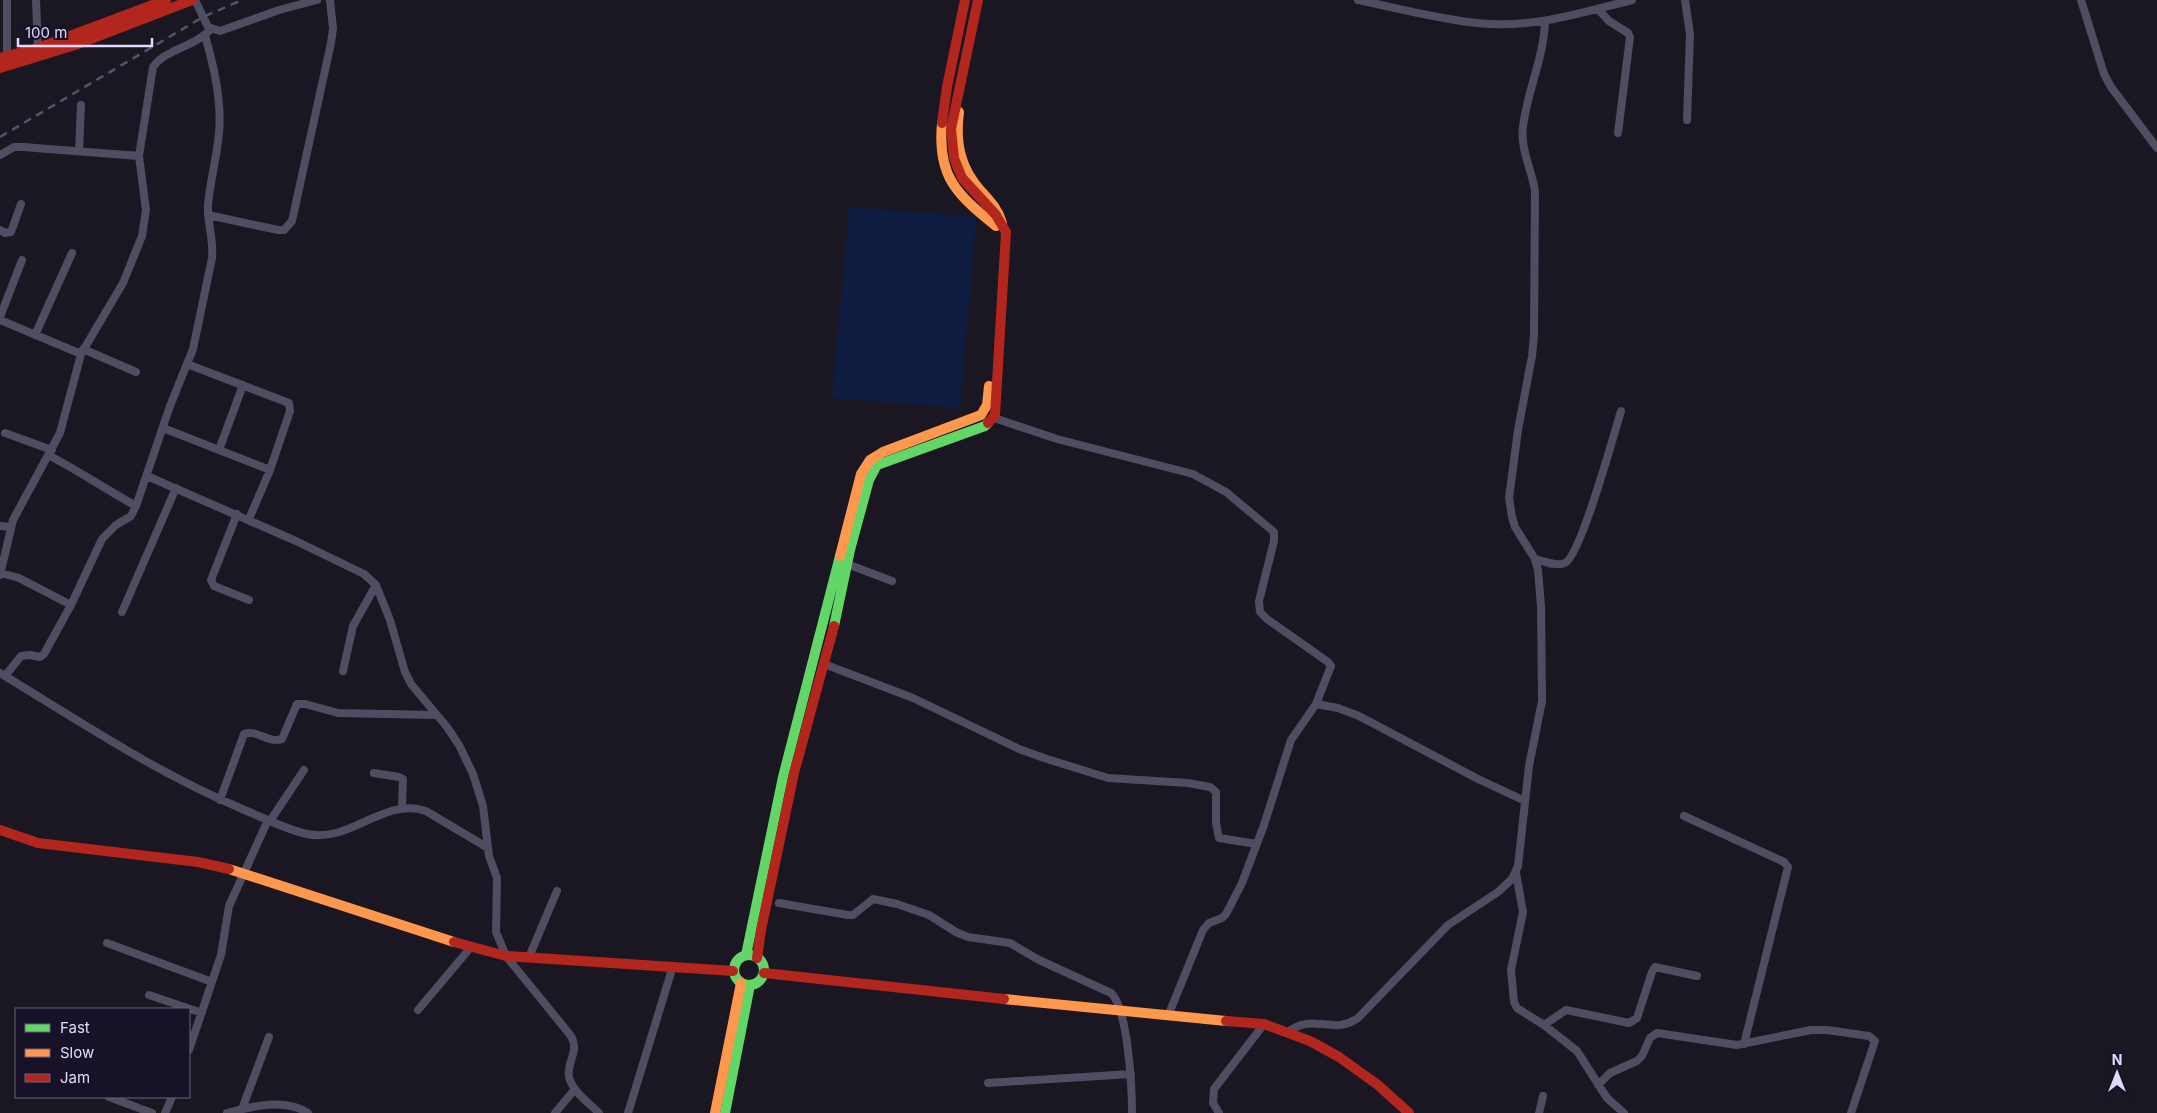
<svg xmlns="http://www.w3.org/2000/svg" width="2157" height="1113" viewBox="0 0 2157 1113" font-family="Inter,sans-serif">
	<rect width="100%" height="100%" fill="#1a1722"/>
	<!-- water -->
	<path fill="#0f1c41" d="M849,207L976,217L960,408L832,398Z"/>
	<g fill="none" stroke-linecap="round" stroke-linejoin="round">
		<!-- street -->
		<path stroke="#504d62" stroke-width="8" d="M7,0V56
			M36,0L38,48
			M195,0L208,27L220,31L279,10L317,0
			M1358,0C1397,8 1438,19 1478,23C1531,29 1581,13 1632,0
			M1685,0L1690,34L1687,120
			M2081,0L2104,74L2111,87L2157,148
			M1598,9L1609,21L1628,33L1630,37L1618,133
			M79,151L81,105
			M0,155L14,147H23L139,156
			M208,215L278,230H284L292,221L331,43L333,28L330,0
			M0,230L5,233L11,232L21,204
			M0,317L22,260
			M0,320L81,354
			M35,335L72,253
			M83,349L136,372
			M187,364L289,403L290,411L270,470L249,519
			M994,418L1057,439L1193,474L1226,492L1274,532V541L1259,601L1260,612L1267,619L1328,662L1331,666L1316,704L1291,740L1264,825L1242,883L1226,914L1222,918L1209,923L1203,930L1168,1016
			M163,428L270,470
			M5,433L52,450
			M219,450L243,385
			M50,456C79,471 107,490 136,506
			M147,476L296,541L364,574L376,585L390,620L405,672L411,684L447,727L459,745L473,774L483,806L489,856L497,878L496,932L506,956L571,1036C580,1052 566,1062 569,1077C572,1091 589,1103 599,1113
			M237,514L211,580L214,586L249,600
			M0,526L11,527
			M1535,559C1543,561 1557,567 1565,563C1581,555 1614,434 1621,411
			M847,564L892,581
			M1,573L19,578L71,605
			M0,575L13,520L60,433L81,354L123,283L142,236L146,210L139,156L153,67C167,48 195,47 211,29
			M122,612L176,488
			M824,664L913,698L1019,749L1044,758L1108,778L1188,783L1210,787L1216,792V823L1219,838L1257,844
			M343,671L353,626L376,585
			M0,673C79,721 155,772 240,808C262,817 284,829 307,834C352,843 383,797 426,811L488,848
			M5,676L21,656L30,655L40,657L44,654L71,605L102,539L116,525L131,516L136,506L170,406L193,349L212,258C214,240 207,223 208,205C210,181 217,157 219,133C222,101 214,66 205,36
			M1316,704L1338,708L1359,716L1478,779L1525,801
			M374,773L399,777L403,779L402,807
			M220,800L244,734C257,729 269,744 282,739L297,704H305L338,713L436,715
			M1684,816L1784,862L1788,867L1744,1044
			M270,821L304,770
			M1516,873L1523,912L1511,970L1514,1002L1517,1008L1544,1025L1577,1051L1607,1098L1624,1113
			M779,903L848,915H853L873,899L897,904L929,915L956,932L968,937L1010,943L1039,960L1111,993C1128,1008 1132,1089 1132,1113
			M107,943L212,982
			M529,957L557,891
			M149,995L202,1013
			M418,1010L471,947
			M1544,1025L1566,1010L1629,1023L1637,1018L1652,972L1655,967L1697,976
			M1288,1032C1313,1012 1333,1036 1358,1018L1448,925L1498,892L1512,879L1518,866L1529,766L1542,701L1541,606L1538,570L1535,559L1515,527L1512,517L1509,498L1518,430L1532,356L1534,335L1535,191C1532,171 1520,148 1523,127C1527,91 1544,58 1545,21
			M189,1050L221,955L229,906L268,820
			M988,1083L1131,1074
			M1598,1085L1610,1073L1637,1061L1642,1056L1650,1038L1657,1033L1737,1045L1811,1030H1827L1869,1036L1875,1041L1851,1113
			M109,1097L152,1113
			M242,1109L269,1037
			M165,1113L172,1097
			M227,1113C253,1106 285,1098 308,1113
			M555,1113L575,1089
			M628,1113L673,966
			M1219,1113L1213,1103L1214,1089L1264,1024
			M1539,1113L1543,1096"/>
		<!-- fast -->
		<path stroke="#63d668" stroke-width="10" d="M834,626L850,550L869,480L877,465L985,426L988,423
			M746,955L783,777L840,556
			M734 970a15 15 0 1 1 30 0a15 15 0 1 1-30 0Z
			M725,1113L750,985"/>
		<!-- slow -->
		<path stroke="#ff974d" stroke-width="10" d="M942,123C937,176 956,194 996,226L1002,223C998,209 990,201 981,191C960,168 955,143 959,112
			M840,556L861,474L870,460L883,452L981,415L987,405L989,386
			M229,869L454,942
			M1004,999L1226,1021
			M715,1113L741,983"/>
		<!-- jam -->
		<path stroke="#b3261e" stroke-width="10" d="M978,0L951,129L954,158L962,178L996,215L1006,232L995,415L988,423
			M0,58L38,48L166,0
			M0,68L75,45L192,0
			M942,123L947,87L965,0
			M0,830L38,843L198,862L229,869
			M454,942L506,956L733,971
			M757,958L761,930L794,773L834,626
			M764,973L1004,999
			M1226,1021L1264,1024L1310,1041L1339,1057L1378,1085L1409,1113"/>
		<!-- rail -->
		<path stroke="#49596b" stroke-width="2.5" stroke-dasharray="8 6" stroke-linecap="butt" d="M0,137L203,17L242,0"/>
	</g>
	<!-- legend -->
	<rect x="15" y="1008" width="175" height="90" fill="#171227" stroke="#68627d"/>
	<rect x="25" y="1024" width="25" height="8" fill="#63d668" stroke="#68627d"/>
	<text x="60" y="1033" font-size="15" fill="#e1dafd">Fast</text>
	<rect x="25" y="1049" width="25" height="8" fill="#ff974d" stroke="#68627d"/>
	<text x="60" y="1058" font-size="15" fill="#e1dafd">Slow</text>
	<rect x="25" y="1074" width="25" height="8" fill="#b3261e" stroke="#68627d"/>
	<text x="60" y="1083" font-size="15" fill="#e1dafd">Jam</text>
	<!-- north arrow -->
	<g transform="translate(2117 1073)" stroke="#171227" stroke-width="4" paint-order="stroke">
	<path d="M0-4L9 19L0 12L-9 19Z" fill="#e1dafd"/>
	<text y="-8" font-size="14" font-weight="bold" text-anchor="middle" fill="#e1dafd">N</text>
	</g>
	<!-- scale -->
	<path d="M18 38v8h134v-8" fill="none" stroke="#e1dafd" stroke-width="2.5"/>
	<text x="25" y="38" font-size="15" fill="#e1dafd" stroke="#171227" stroke-width="4" paint-order="stroke">100 m</text>
</svg>
